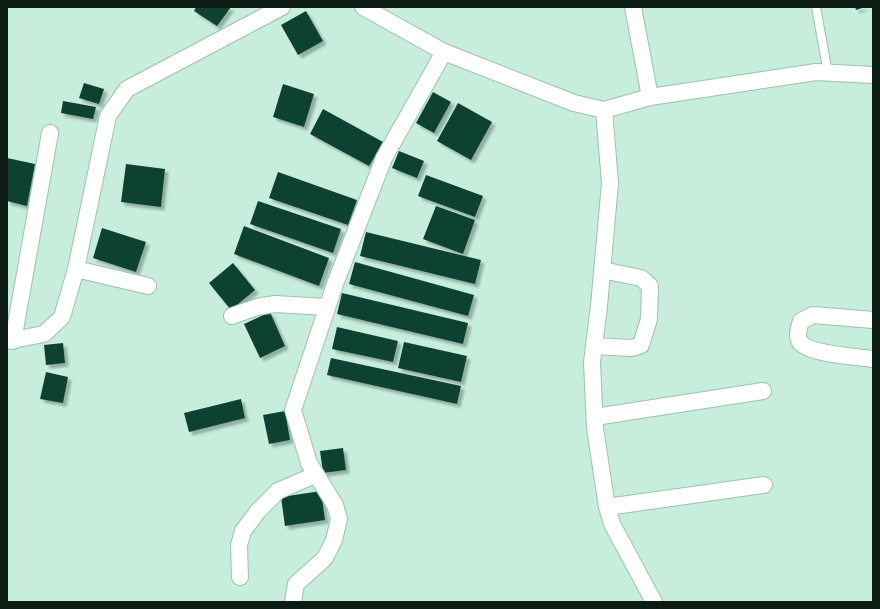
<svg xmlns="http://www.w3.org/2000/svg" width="880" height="609" viewBox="0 0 880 609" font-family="'Public Sans',sans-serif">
	<defs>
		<filter id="shadow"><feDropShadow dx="3.5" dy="3.5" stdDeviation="1" flood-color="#0004"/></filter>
	</defs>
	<rect width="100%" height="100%" fill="#c7eddc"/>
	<!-- building -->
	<path fill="#114332" filter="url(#shadow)" d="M196,7H231L217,26L194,11Z
		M855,7H865L856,10Z
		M306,11L323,41L298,55L281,25Z
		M84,83L104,89L99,104L79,98Z
		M283,84L314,94L304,127L273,117Z
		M433,92L451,102L434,133L416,123Z
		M63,101L96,107L93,119L61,113Z
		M458,103L492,122L471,160L437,141Z
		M323,109L383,142L369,166L310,134Z
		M399,151L424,161L417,178L392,168Z
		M7,158L35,164L27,206L7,201Z
		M126,164L165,169L161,207L121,202Z
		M278,172L357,200L348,225L269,198Z
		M426,175L483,196L475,217L418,196Z
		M258,201L341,229L333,253L250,224Z
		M436,206L475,220L463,254L423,239Z
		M244,226L329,258L319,286L234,254Z
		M102,228L146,242L136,272L93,258Z
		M366,232L481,260L475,284L360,256Z
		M355,262L474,295L468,316L349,284Z
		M233,263L255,290L231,310L209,283Z
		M342,293L468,323L463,344L337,314Z
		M270,312L285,346L260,358L244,324Z
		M337,327L398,341L393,362L332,349Z
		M404,342L467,356L461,382L398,368Z
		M63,343L65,363L46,365L44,345Z
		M331,358L461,386L457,404L327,375Z
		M46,372L68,377L63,403L40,399Z
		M241,399L245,418L189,432L184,413Z
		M285,411L290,440L269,444L263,415Z
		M343,448L346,470L323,473L320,451Z
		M321,491L325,520L285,526L281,497Z"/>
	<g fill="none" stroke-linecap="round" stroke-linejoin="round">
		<!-- lane casing -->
		<g stroke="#9dc1b1" stroke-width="10">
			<path id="lane" d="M816,7L828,73"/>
		</g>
		<!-- street casing -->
		<g stroke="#9dc1b1" stroke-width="18">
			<path id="street" d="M363,7L444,52L574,103L604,110L650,97L816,72L873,75
				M633,7L650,97
				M604,110L610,183L599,306L592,362L595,428L607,507L612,524L654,602
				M76,269L148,286
				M232,316L257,307L275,304L327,307
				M873,320L813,315L801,321C799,328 796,336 800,342C808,354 858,357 873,359
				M7,341L44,334L62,317L76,269L108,116L127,89L282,7
				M13,341L50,133
				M594,346L632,348L641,345L649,319L650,286L641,278L602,270
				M595,417L763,391
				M607,507L764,485
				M240,577L239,545L243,531L258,511L278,491L315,475
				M293,602L296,584L325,558L334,540L339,519L335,505L309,463L293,410L335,284L384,158L444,52"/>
		</g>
		<!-- lane -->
		<use href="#lane" stroke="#fff" stroke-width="8"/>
		<!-- street -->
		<use href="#street" stroke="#fff" stroke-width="16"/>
	</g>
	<!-- border -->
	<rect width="880" height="609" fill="none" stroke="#0d1b15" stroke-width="16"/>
</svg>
